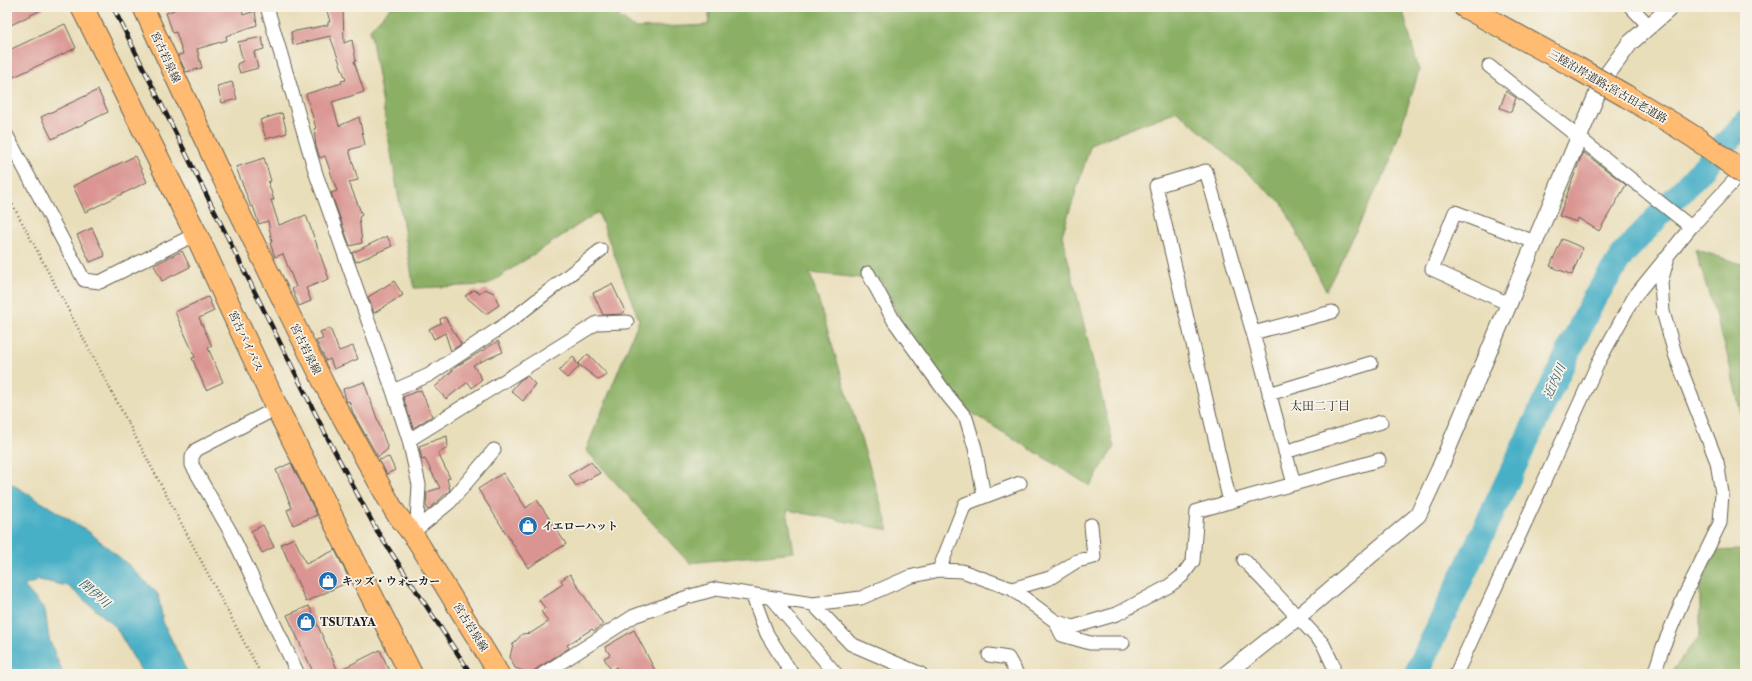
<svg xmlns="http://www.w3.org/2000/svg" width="1752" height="681" viewBox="0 0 1752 681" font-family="'Libre Caslon Text','Noto Serif JP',serif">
	<rect width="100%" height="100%" fill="#f7f3e8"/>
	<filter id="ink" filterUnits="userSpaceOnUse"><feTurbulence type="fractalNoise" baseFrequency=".025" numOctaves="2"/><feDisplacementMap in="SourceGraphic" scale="8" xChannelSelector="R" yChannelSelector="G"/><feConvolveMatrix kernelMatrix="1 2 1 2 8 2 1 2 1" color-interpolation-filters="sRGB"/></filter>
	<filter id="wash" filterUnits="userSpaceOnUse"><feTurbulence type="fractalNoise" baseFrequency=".012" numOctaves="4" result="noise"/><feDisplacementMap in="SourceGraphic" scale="16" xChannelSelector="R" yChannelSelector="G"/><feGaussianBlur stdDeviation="0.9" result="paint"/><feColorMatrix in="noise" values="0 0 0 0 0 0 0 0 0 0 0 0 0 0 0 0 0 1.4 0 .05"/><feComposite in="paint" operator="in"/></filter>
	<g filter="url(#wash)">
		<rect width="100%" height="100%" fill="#e9deba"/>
		<!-- forest -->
		<path fill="#8bb065" stroke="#546640" d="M391,7H606L635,28L708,25L710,7H1402L1419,71L1390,162L1326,291L1282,203L1177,111L1091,144L1062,235L1114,447L1090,486L933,389L881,280L810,273L889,530L787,510L794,552L689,563L586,450L639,320L598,212L487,285L414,288L370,29Z
			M1695,249L1745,265V430L1725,346Z
			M1745,550V674H1670L1700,635V551Z"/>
		<!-- water -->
		<path fill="#47afc6" stroke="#326671" d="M7,481L88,531L132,568L158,594L163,622L188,674H143L115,626L68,586L39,580L24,586L45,610L49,639L63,674H7Z"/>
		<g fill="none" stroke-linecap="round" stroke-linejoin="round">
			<!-- river -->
			<path stroke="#47afc6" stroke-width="25" d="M1416,674L1592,302L1623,254L1745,123"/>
		</g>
		<g id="blocks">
			<!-- building -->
			<path fill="#da9592" d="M7,7H47L7,27Z
				M174,7H242L243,15L255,11L257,25L226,36L227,40L197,49L202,68L186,72L178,55L183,54L176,32L173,33L166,13L174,10Z
				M326,7H343L344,43L352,40L356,61H354L364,92L332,102L339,126L359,117L365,145L349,150L358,180L349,182L362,215L359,217L362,243L350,246L331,193L337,191L325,156L320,158L316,147L314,129L316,128L306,94L342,83L341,81L346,80L330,36L293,45L291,32L328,25V22H330Z
				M65,24L76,48L7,80V51Z
				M262,37L264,49L254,52L258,68L240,73L237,64L243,61L238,42Z
				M232,82L237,99L222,103L217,86Z
				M98,90L108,112L52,139L41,117Z
				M1506,91L1516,98L1511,112L1500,108Z
				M282,113L287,133L266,139L260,120Z
				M1583,152L1626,185L1599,231L1578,218L1577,222L1559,216Z
				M135,156L147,182L85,212L73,186Z
				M264,158L271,181L268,182L274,200H271L279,225L306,215L329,279L306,288L311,301L299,306L292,289L296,287L283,254L275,257L270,243L272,242L268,221L259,224L253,206L251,207L236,167Z
				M92,228L105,256L90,262L77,235Z
				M387,236L392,246L356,262L352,253Z
				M1562,239L1583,248L1572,275L1550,266Z
				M182,251L190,267L162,281L154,265Z
				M394,281L403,295L374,313L368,297Z
				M612,284L625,311L622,314L603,315L593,293Z
				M485,289L494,293L499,305L486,314L465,296L474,290L479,293Z
				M208,297L214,311L199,318L212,346L208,348L223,382L206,390L192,358L195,357L175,312Z
				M445,317L461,344L451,351L445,333L434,339L429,329L441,323L440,319Z
				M330,328L339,351L353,346L358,359L334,369L330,359L326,361L316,341L323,339L320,332Z
				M498,341L503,352L473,365L482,379L472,388L468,382L446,399L435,387L457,366Z
				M588,354L607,374L599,380L578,364Z
				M573,356L579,367L567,378L559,371Z
				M527,376L535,384L523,401L511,391L520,380Z
				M364,382L388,449L378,457L353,413L349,401L347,402L346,400L343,389Z
				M421,390L432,416L413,428L403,397Z
				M447,436L448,448L438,453L450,478L447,479L450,490L428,510L426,505L427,492L440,488L425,459L422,460L419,446Z
				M389,457L395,470L387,474L379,460Z
				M591,462L600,473L576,486L569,475Z
				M291,463L317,515L293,525L287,510L292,508L276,470Z
				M503,473L526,508L537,500L566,544L528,568L478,489Z
				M263,525L274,547L262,553L251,531Z
				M294,538L306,564L335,550L350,581L306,602L281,544Z
				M570,574L603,625L594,631L592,629L567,645L569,648L530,673L515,668L510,657L513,644L522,634L531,633L548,622L541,611L545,608L539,600L563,584L561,580Z
				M309,606L338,671L380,650L391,674H314L287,615Z
				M634,630L657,674H620L616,667L611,670L604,658L610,655L605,647Z"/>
		</g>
	</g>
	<g filter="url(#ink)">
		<use href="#blocks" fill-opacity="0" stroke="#646053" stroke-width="1"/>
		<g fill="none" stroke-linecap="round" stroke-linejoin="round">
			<!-- minor casing -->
			<g stroke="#646053" stroke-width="15">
				<path id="minor" d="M267,7L316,174L393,391L409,440L419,485L416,539
					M1631,7L1649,26
					M1489,66L1691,227
					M7,136L84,280L100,282L196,234
					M868,273L894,321L948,396L966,418L975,448L984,496
					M1509,304L1432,269L1455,212L1535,242
					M1253,333L1332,312
					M393,391L429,375L509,322L601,250
					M1269,394L1371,363
					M277,408L196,450L192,457V465L231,533L298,674
					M409,440L597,323L627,322
					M1285,452L1381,422
					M1230,502L1156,186L1206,171L1253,333L1294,484
					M417,529L450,502L494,450
					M1244,560L1323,644L1333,665V674
					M939,570L965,504L1020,483
					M1012,589L1050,578L1077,561L1094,557L1091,525
					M752,594L767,634L792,674
					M771,598L836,674
					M813,604L851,644L921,674
					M1055,621L1062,635L1090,643H1123
					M989,655L1008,658L1017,674
					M543,674L634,616L687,597L716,589L813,604L861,598L909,577L939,570L962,571L1012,589L1055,621L1073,627L1117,614L1169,586L1182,576L1193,561L1197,511L1379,460
					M1456,674L1599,361L1634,297L1691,227L1745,169
					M1654,674L1663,647L1684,597L1720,523L1722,493L1717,462L1676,357L1663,312L1661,282L1667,261"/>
			</g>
			<!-- tertiary casing -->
			<g stroke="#646053" stroke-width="18">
				<path id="tertiary" d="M1226,674L1298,617L1418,515L1439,470L1603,80L1630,43L1671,7"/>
			</g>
			<!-- primary casing -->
			<g stroke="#646053" stroke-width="22">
				<path id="primary" d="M143,7L220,173L326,388L395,512L416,539L499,674"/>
			</g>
			<!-- trunk casing -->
			<g stroke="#646053" stroke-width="24">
				<path id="trunk" d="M82,7L196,234L277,408L411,674"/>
			</g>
			<!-- motorway casing -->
			<g stroke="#646053" stroke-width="24">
				<path id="motorway" d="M1465,7L1577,68
					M1626,96L1675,125"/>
			</g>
			<!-- path -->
			<path stroke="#646053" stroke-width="2.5" stroke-dasharray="1 3" stroke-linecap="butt" d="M7,194L261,674"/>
			<!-- minor -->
			<use href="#minor" stroke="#fff" stroke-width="13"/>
			<!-- tertiary -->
			<use href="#tertiary" stroke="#fff" stroke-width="16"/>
			<!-- primary -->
			<use href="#primary" stroke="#ffbb71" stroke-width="20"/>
			<!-- trunk -->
			<use href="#trunk" stroke="#ffbb71" stroke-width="22"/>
			<!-- motorway -->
			<use href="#motorway" stroke="#ffbb71" stroke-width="22"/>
			<!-- rail casing -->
			<g stroke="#1c1c1c" stroke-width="4.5">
				<path id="rail" d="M113,7L325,433L377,531L471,674"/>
			</g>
			<!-- rail -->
			<use href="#rail" stroke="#f7f3e8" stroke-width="3" stroke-dasharray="9" stroke-linecap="butt"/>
			<!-- motorway-bridge casing -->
			<g stroke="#646053" stroke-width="24" stroke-linecap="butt">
				<path id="motorway-bridge" d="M1577,68L1626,96
					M1675,125L1697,139L1745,174"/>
			</g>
			<!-- motorway-bridge -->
			<use href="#motorway-bridge" stroke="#ffbb71" stroke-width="22"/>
		</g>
	</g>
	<!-- icons -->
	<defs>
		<g id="shop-disc" transform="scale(1)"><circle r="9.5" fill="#1f6fb2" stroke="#f7f3e8"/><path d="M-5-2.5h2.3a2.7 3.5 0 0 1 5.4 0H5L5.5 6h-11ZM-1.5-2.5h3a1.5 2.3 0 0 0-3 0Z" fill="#fff"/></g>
	</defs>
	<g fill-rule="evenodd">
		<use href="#shop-disc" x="528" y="526"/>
		<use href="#shop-disc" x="328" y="581"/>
		<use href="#shop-disc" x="306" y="622"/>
	</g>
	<g text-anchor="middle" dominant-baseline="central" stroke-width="3.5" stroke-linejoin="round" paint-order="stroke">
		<!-- street labels -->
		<g font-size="11" fill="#1c1c1c" stroke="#f7f3e8">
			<text transform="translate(166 57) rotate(65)">宮古岩泉線</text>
			<text transform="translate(1608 86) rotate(30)">三陸沿岸道路;宮古田老道路</text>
			<text transform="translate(246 341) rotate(65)">宮古バイパス</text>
			<text transform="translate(306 349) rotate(64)">宮古岩泉線</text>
			<text transform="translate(471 627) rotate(58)">宮古岩泉線</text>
		</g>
		<!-- poi labels -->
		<g font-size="11" font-weight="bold" fill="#1c1c1c" stroke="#f7f3e8" text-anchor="start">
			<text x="542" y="526">イエローハット</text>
			<text x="342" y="581">キッズ・ウォーカー</text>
			<text x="320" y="622">TSUTAYA</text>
		</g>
		<!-- water labels -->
		<g font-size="12" font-style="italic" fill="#2d5760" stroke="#f7f3e8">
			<text transform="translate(1554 381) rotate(-65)">近内川</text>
			<text transform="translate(95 593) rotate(41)">閉伊川</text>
		</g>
		<!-- neighbourhood labels -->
		<g font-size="12" fill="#1c1c1c" stroke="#f7f3e8">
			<text x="1320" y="405">太田二丁目</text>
		</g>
	</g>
	<!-- margin -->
	<rect width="1752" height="681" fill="none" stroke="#f7f3e8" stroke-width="24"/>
</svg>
